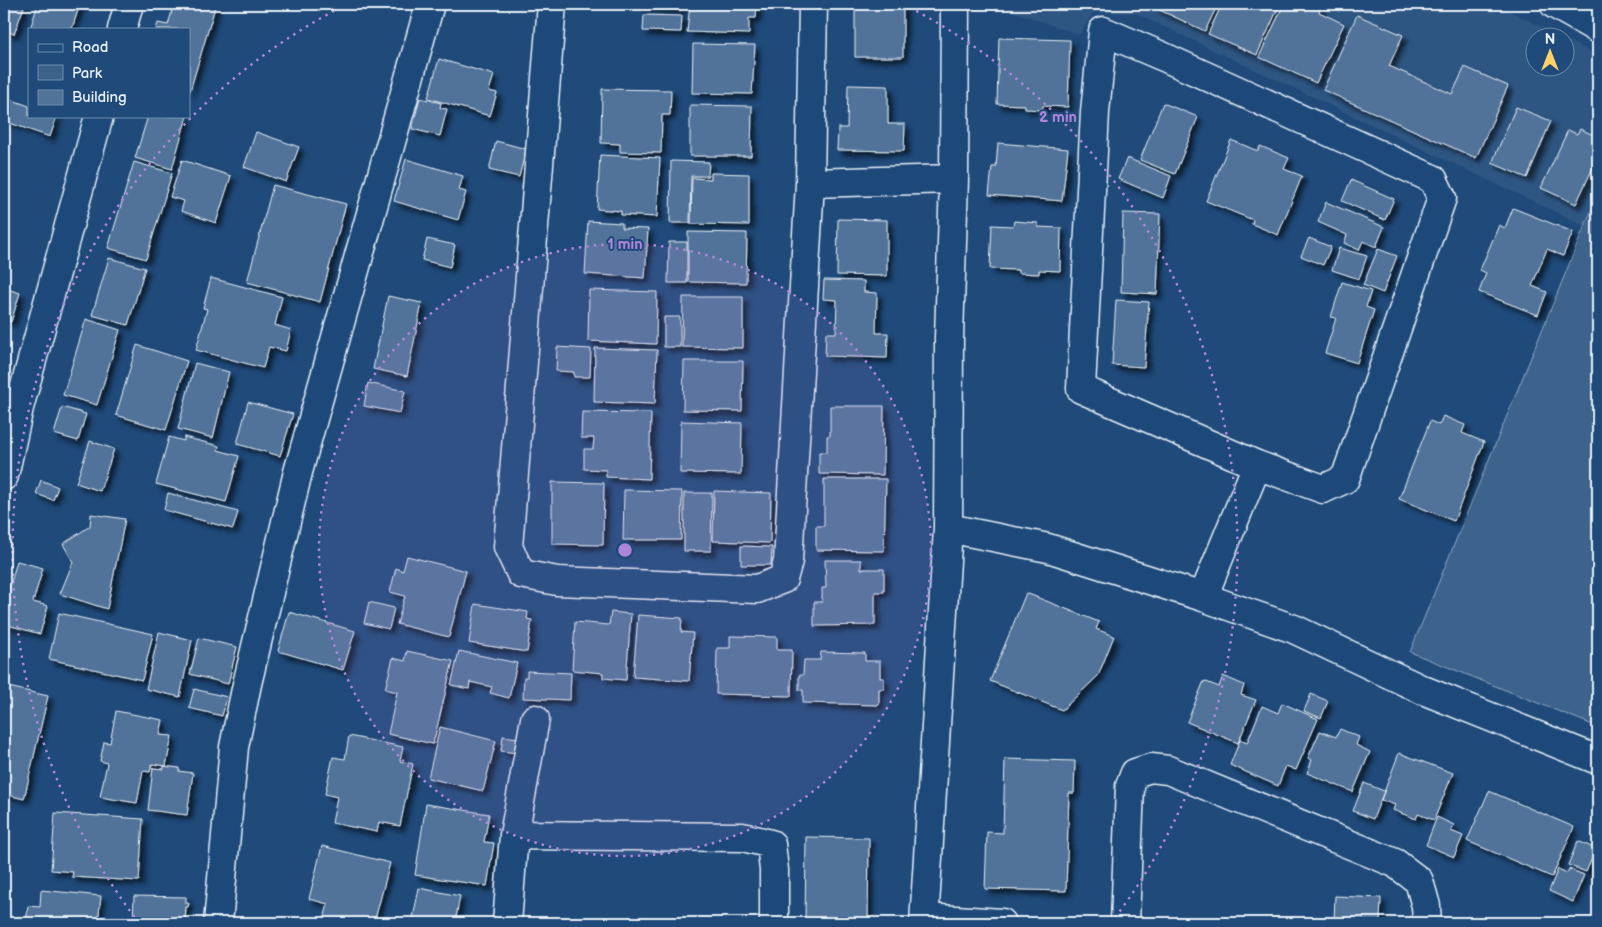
<svg xmlns="http://www.w3.org/2000/svg" width="1602" height="927" viewBox="0 0 1602 927" font-family="'Balsamiq Sans',sans-serif">
	<defs>
		<filter id="shadow"><feDropShadow dx="4.5" dy="4.5" stdDeviation="2.5" flood-color="#0009"/></filter>
	</defs>
	<rect width="100%" height="100%" fill="#1f4a7a"/>
	<filter id="ink" filterUnits="userSpaceOnUse"><feTurbulence type="fractalNoise" baseFrequency=".02" numOctaves="2"/><feDisplacementMap in="SourceGraphic" scale="10" xChannelSelector="R" yChannelSelector="G"/><feConvolveMatrix kernelMatrix="1 2 1 2 8 2 1 2 1" color-interpolation-filters="sRGB"/></filter>
	<g filter="url(#ink)">
		<!-- built -->
		<path fill="#2e5683" d="M993,4H1495L1562,37L1534,38V68H1564L1565,39L1598,56V194L1585,226L1135,13H1093L1079,35Z"/>
		<!-- green -->
		<path fill="#3c628c" stroke="#92aac2" d="M1598,194V727L1410,652Z"/>
		<!-- building -->
		<path fill="#517399" stroke="#e8f1f8" filter="url(#shadow)" d="M4,4H25L14,34L4,30Z
			M38,4H80L72,29H30Z
			M174,4H216L189,94V29H156L158,23L168,25Z
			M640,4H681V10L640,7Z
			M690,4H757L756,18H749V34L687,32Z
			M855,4H903V57H855Z
			M1158,4H1218L1205,31L1155,8Z
			M1222,4H1280L1257,55L1208,34Z
			M1284,4H1320L1322,5L1319,12L1344,24L1316,83L1259,57Z
			M644,15L682,16L681,32L643,31Z
			M1357,15L1403,35L1389,66L1452,94L1465,67L1508,86L1476,158L1323,90Z
			M999,38L1070,40L1068,107L1043,106L1042,110L1025,109V105L997,104Z
			M693,44L755,45L752,94L692,93Z
			M439,59L494,75L489,91L497,93L490,116L428,98Z
			M848,85L888,86V124H905L904,151L837,150L838,128H847Z
			M602,89L671,90L670,115H662L661,153L620,152V144L601,143Z
			M4,97L29,106V116H57L50,137L4,121Z
			M420,98L441,103L440,108L447,109L440,136L412,129Z
			M1163,103L1198,117L1175,174L1140,160Z
			M690,105L752,106L751,156H690Z
			M1516,107L1551,121L1527,178L1492,163Z
			M148,116H187L172,169L135,158Z
			M1580,129L1598,137L1594,144L1598,146V157L1576,204L1541,188L1568,130L1577,134Z
			M256,132L299,147L286,182L244,167Z
			M1231,140L1258,151L1260,146L1289,158L1284,169L1302,176L1278,235L1252,224L1253,220L1206,201Z
			M496,141L526,149L519,177L489,170Z
			M998,143L1068,149L1062,201L989,195L992,167H996Z
			M600,155L660,158L657,217L621,215V211L597,209Z
			M1127,158L1171,176L1163,198L1118,179Z
			M406,159L463,176L459,190L466,192L458,220L394,201Z
			M182,160L231,176L216,223L181,211L184,201L170,197Z
			M671,161L709,162L708,176H691L690,223H670Z
			M134,162L172,173L146,259L108,248Z
			M711,173L749,174V225L691,224L692,178L711,179Z
			M1351,180L1394,199L1385,220L1342,201Z
			M273,185L346,204L320,302L247,282Z
			M1326,202L1384,227L1376,247L1363,241L1359,250L1344,243L1347,235L1318,222Z
			M1513,208L1573,232L1563,256L1547,249L1532,286L1547,292L1538,315L1479,292L1486,273L1480,270L1499,225L1505,228Z
			M1123,213L1160,214L1157,294L1121,292Z
			M838,219L887,220V276L837,275Z
			M588,221L622,223V228L648,229L645,278L585,274Z
			M1014,221L1038,223V227L1061,228L1060,271L1039,270V274L1018,273V270L990,269L992,225L1013,226Z
			M688,232L747,233L746,283L688,282Z
			M1309,238L1331,247L1323,265L1301,256Z
			M427,239L455,245L450,267L422,260Z
			M669,242H687V283H668Z
			M1339,248L1367,256L1359,279L1332,270Z
			M1378,249L1397,256L1383,293L1363,285Z
			M109,258L145,268L128,325L92,315Z
			M211,278L282,297L275,325L291,330L286,351L269,347L263,368L196,350L207,309L203,308Z
			M824,280L864,281V292L877,293L876,333H888L887,358L825,356L826,333H836L837,300L823,299Z
			M1342,282L1371,291L1366,307L1374,310L1357,363L1325,353L1336,318L1331,317Z
			M4,288L20,293L11,322L4,320Z
			M589,290L657,292L656,344L588,341Z
			M388,296L422,303L407,376L373,369Z
			M683,297H743V348L682,347Z
			M1116,300L1149,302L1144,367L1112,365Z
			M664,317H680V347H664Z
			M86,319L120,330L97,405L63,395Z
			M137,345L187,361L166,430L116,415Z
			M557,347L591,349L590,377H574V372L556,371Z
			M595,348L657,350L655,404L594,402Z
			M684,361H743L742,411L683,410Z
			M195,363L229,372L213,438L178,429Z
			M368,383L405,391L400,413L364,406Z
			M248,402L293,414L280,456L237,444Z
			M830,406H884L883,475L819,474V452H827V436H830Z
			M62,407L86,414L78,441L54,434Z
			M582,412L651,413L649,479L606,477V470L584,469V449H593L594,438H581Z
			M1443,416L1465,425L1462,433L1484,442L1454,521L1399,499L1430,421L1439,425Z
			M681,421L742,423L741,474L680,473Z
			M169,437L184,441V437L219,446L218,450L239,456L226,502L156,484Z
			M90,441L114,449L100,491L76,483Z
			M824,479H886L884,551L816,550V526H824Z
			M41,480L58,487L53,500L36,494Z
			M552,482L604,483L603,545L552,544Z
			M624,490L682,491L681,540H623Z
			M714,491L771,493L770,543L713,541Z
			M168,493L238,512L233,529L164,510Z
			M684,493H712L711,551H684Z
			M91,514L125,519L107,609L60,594L73,562L63,544L90,526Z
			M741,546L772,547L771,565H741Z
			M407,556L466,571L449,637L397,624L405,596L390,592L396,568L403,571Z
			M825,560H861V569H884V592H875V625L814,626V602H822V588H826Z
			M17,561L43,568L33,602L48,606L40,634L4,624V607Z
			M1026,593L1099,622L1096,629L1114,636L1098,676L1062,710L990,681Z
			M369,602L394,608L389,629L364,623Z
			M475,604L528,612L527,619L532,620L527,652L469,643Z
			M289,612L355,631L343,670L278,651Z
			M611,612L631,614L626,680L603,678V673L572,670L575,622L609,625Z
			M59,613L153,634L142,680L49,659Z
			M638,615L682,618L681,632L693,633L689,681L633,677Z
			M159,632L192,640L180,697L146,689Z
			M730,636L777,637V650H792L791,696L716,694L717,648H730Z
			M199,638L237,647L228,684L190,674Z
			M407,651L453,661L433,744L388,734L397,692L385,689L393,658L405,661Z
			M459,651L517,663L509,698L490,693L492,687L470,682L469,689L451,685Z
			M821,652L865,653V661H880V678H884V689H879V705L803,703V690H799V675H803L804,660H820Z
			M527,671L571,673L570,700L523,698L524,677H527Z
			M1223,676L1244,685L1241,695L1256,700L1238,743L1187,722L1204,681L1219,687Z
			M4,686L48,696L24,799L4,794Z
			M194,689L227,697L222,716L189,708Z
			M1311,694L1328,701L1321,718L1304,711Z
			M1282,703L1318,719L1296,770L1286,766L1278,786L1230,765L1240,740L1247,743L1262,706L1278,713Z
			M116,711L163,720L160,735L172,736L166,766L152,764L150,772L143,771L137,803L100,797L107,763L100,761L104,742L110,743Z
			M440,727L496,741L483,791L428,778Z
			M1340,729L1359,737L1356,745L1370,752L1353,792L1307,773L1312,760L1308,758L1320,731L1336,737Z
			M349,736L403,747L400,761L413,764L400,826L379,822L377,832L332,823L337,797L325,794L333,757L345,759Z
			M503,736L518,738L517,753L501,751Z
			M1399,753L1453,773L1434,820L1418,814L1416,819L1393,810L1395,805L1381,800Z
			M1005,759L1075,761L1074,793H1069L1066,891L985,889L987,832L1003,833Z
			M164,766L179,768V771L193,773L187,815L148,810L153,768L164,769Z
			M1364,783L1384,791L1373,819L1353,811Z
			M1489,791L1574,827L1552,877L1467,841Z
			M426,804L489,814L484,842L494,843L487,886L415,875Z
			M55,813L143,819L139,881L72,877L73,872L51,870Z
			M1437,817L1454,825L1451,831L1463,836L1454,857L1426,845Z
			M806,837L869,838L868,923H805Z
			M1578,841L1596,849L1586,872L1568,865Z
			M322,846L390,863L374,923H323L328,904L309,899Z
			M1558,869L1567,873L1569,869L1584,875L1573,902L1549,891Z
			M419,888L460,896L455,923H412Z
			M41,890L101,896L98,923H26L28,906L40,907Z
			M134,896L186,897V903H189L188,907H186L185,923H133Z
			M1335,896L1381,898L1380,923H1328V920H1334Z"/>
		<g fill="none" stroke-linecap="round" stroke-linejoin="round">
			<!-- minor casing -->
			<g stroke="#e8f1f8" stroke-width="31">
				<path id="minor" d="M552,4L508,547L521,574L557,581L757,589L783,579L788,561L810,183L813,4
					M122,29L129,4
					M1103,31L1164,57L1433,179L1442,198L1345,479L1323,489L1257,465L1081,389L1095,112Z
					M810,183L954,179
					M4,476L19,408L99,116
					M948,528L1048,548L1203,597L1294,629L1423,690L1598,760
					M1203,597L1257,465
					M514,835L743,837L771,844L774,870V923
					M925,918L1002,923
					M218,923L234,747L247,684L298,472L430,4
					M507,923L514,835L535,719
					M924,923L948,528L949,338L954,179L955,4
					M1125,923L1130,786L1135,773L1151,768L1168,770L1395,863L1419,881L1426,906L1427,923"/>
			</g>
			<!-- highway casing -->
			<g stroke="#e8f1f8" stroke-width="31">
				<path id="highway" d="M1554,4L1598,29"/>
			</g>
			<!-- minor -->
			<use href="#minor" stroke="#1f4a7a" stroke-width="28"/>
			<!-- highway -->
			<use href="#highway" stroke="#1f4a7a" stroke-width="28"/>
		</g>
	</g>
	<!-- distance rings -->
	<circle cx="625" cy="550" r="306" fill="#ac85d9" fill-opacity=".12"/>
	<g fill="none" stroke="#ac85d9" stroke-width="2.5" stroke-dasharray="2.5 5">
		<circle cx="625" cy="550" r="306"/>
		<path d="M139 923A613 613 0 0 1 347 4M903 4A613 613 0 0 1 1111 923"/>
	</g>
	<circle cx="625" cy="550" r="8" fill="#ac85d9" stroke="#1f4a7a" stroke-width="2.5"/>
	<g font-size="15" text-anchor="middle" font-weight="bold" fill="#ac85d9" stroke="#1f4a7a" stroke-width="4" stroke-linejoin="round" paint-order="stroke">
		<text x="1058" y="122">2 min</text>
		<text x="625" y="249">1 min</text>
	</g>
	<!-- margin -->
	<rect width="1602" height="927" fill="none" stroke="#1f4a7a" stroke-width="20"/>
	<rect x="10" y="10" width="1582" height="907" fill="none" stroke="#e8f1f8" stroke-width="2" filter="url(#ink)"/>
	<!-- legend -->
	<rect x="28" y="28" width="162" height="90" fill="#1f4a7a" stroke="#6f8dac"/>
	<rect x="38" y="44" width="25" height="8" fill="#1f4a7a" stroke="#6f8dac"/>
	<text x="72" y="52" font-size="15" fill="#e8f1f8">Road</text>
	<rect x="38" y="65" width="25" height="15" fill="#3c628c" stroke="#6f8dac"/>
	<text x="72" y="78" font-size="15" fill="#e8f1f8">Park</text>
	<rect x="38" y="90" width="25" height="15" fill="#517399" stroke="#6f8dac"/>
	<text x="72" y="102" font-size="15" fill="#e8f1f8">Building</text>
	<!-- north arrow -->
	<g transform="translate(1550 52)"><circle r="24" fill="#1f4a7a" stroke="#6f8dac"/>
	<path d="M0-4L9 19L0 12L-9 19Z" fill="#ffd166"/>
	<text y="-8" font-size="14" font-weight="bold" text-anchor="middle" fill="#e8f1f8">N</text>
	</g>
</svg>
